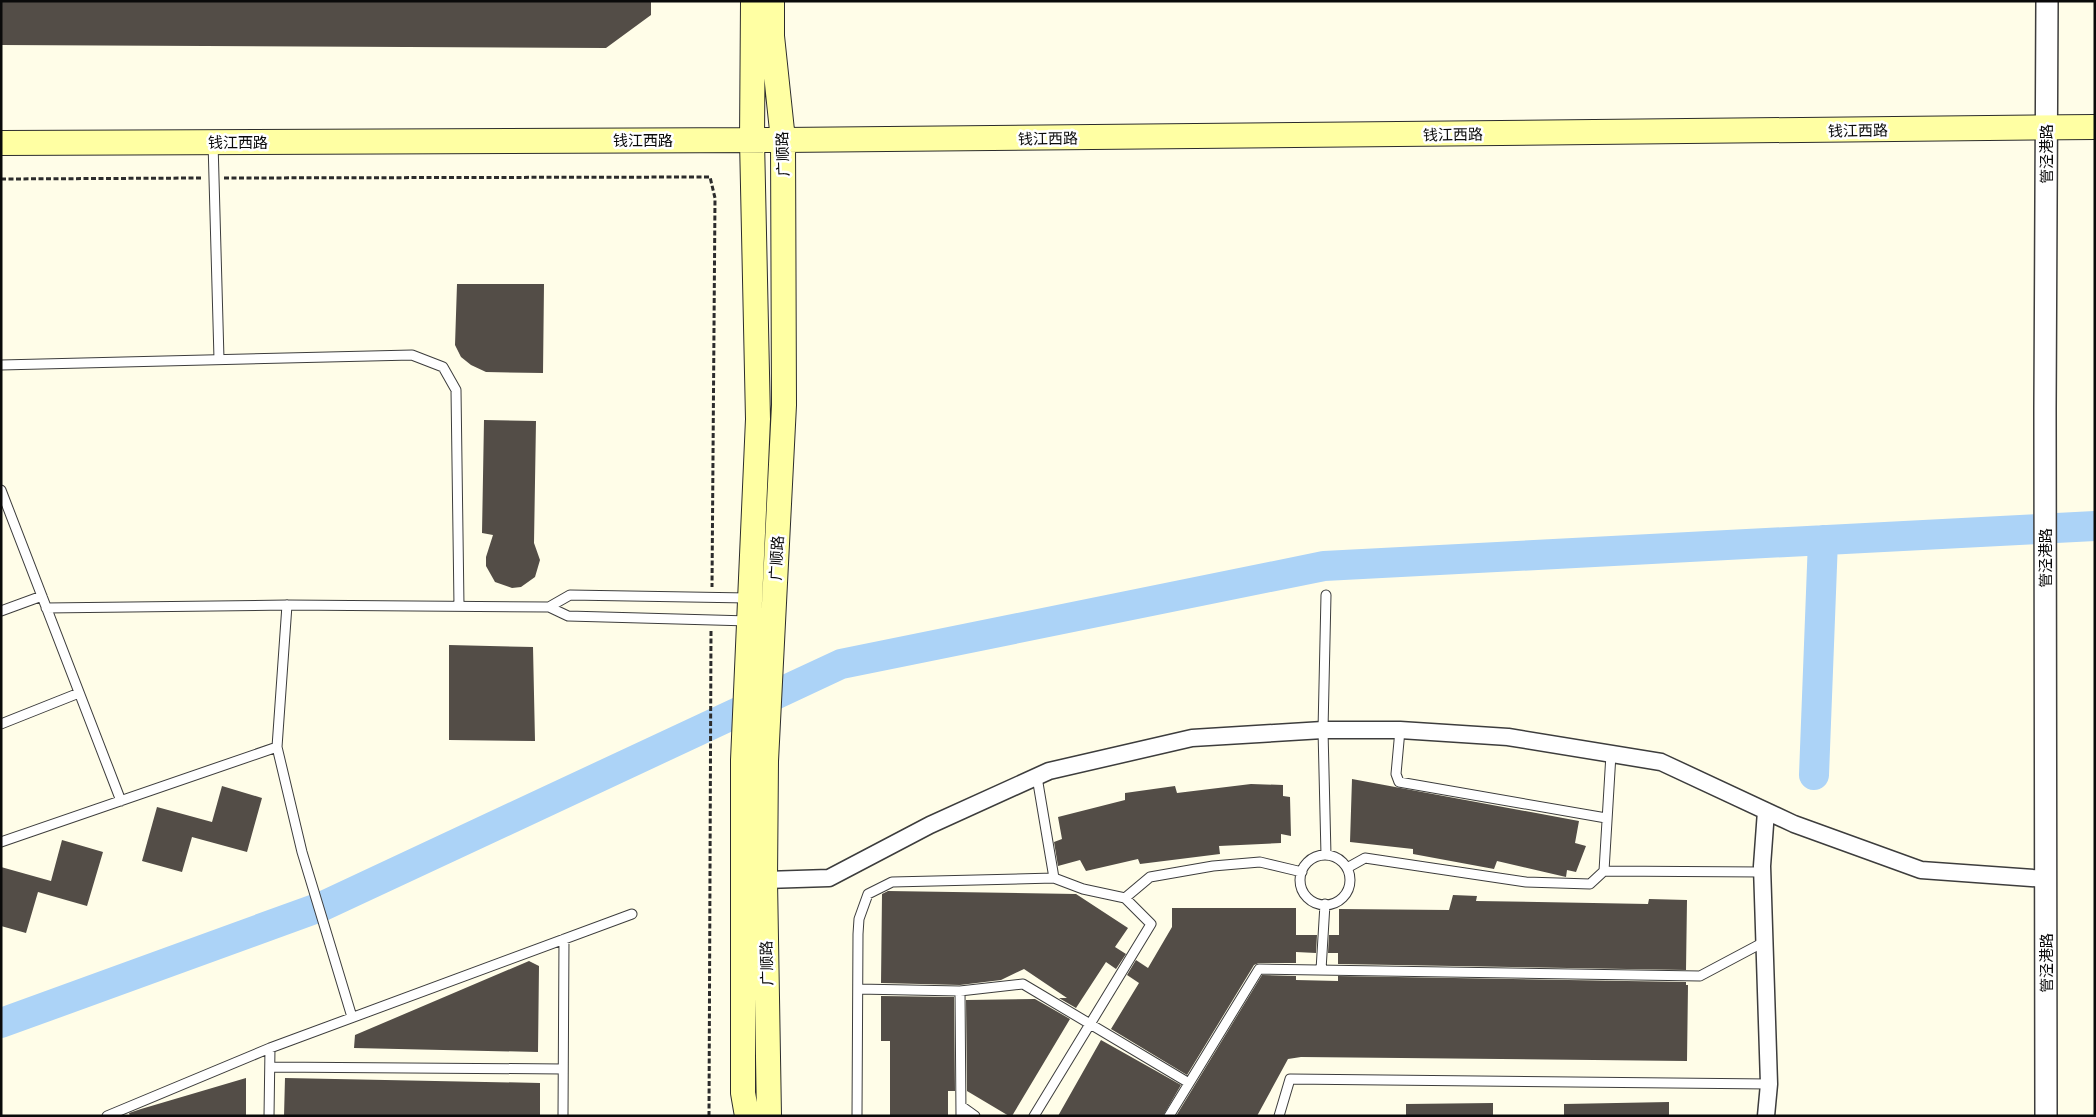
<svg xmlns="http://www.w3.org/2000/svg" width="2096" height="1117" viewBox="0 0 2096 1117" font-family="'Noto Serif','Noto Sans SC',serif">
	<rect width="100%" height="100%" fill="#fffde8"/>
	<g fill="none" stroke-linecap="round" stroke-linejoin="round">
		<!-- river -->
		<path stroke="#acd3f7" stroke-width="30" d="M1814,775L1823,540
			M1,1023L323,906L841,664L1324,566L2095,526"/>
	</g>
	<!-- building -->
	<path fill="#534d47" d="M1,1H651V15L606,48L1,45Z
		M457,284H544L543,373L486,372L471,365L461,357L455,345Z
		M484,420L536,421L534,543L540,560L535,577L521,587L512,588L495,582L486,566V557L493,535L482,533Z
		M449,645L533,647L535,741L449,740Z
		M1352,779L1579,821L1575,843L1586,846L1576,872L1567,870L1566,877L1497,861L1494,869L1413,854V849L1350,842Z
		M1251,784L1283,785V796L1290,797L1291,836L1281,834V843L1219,846L1220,854L1140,864L1138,859L1086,871L1080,860L1058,866L1054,842L1062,839L1058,817L1125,800V793L1175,786L1177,793Z
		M222,786L262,798L247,852L192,837L182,872L142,861L157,807L212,822Z
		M62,840L103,852L87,906L38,892L26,933L1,926V867L51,881Z
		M888,891L1076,894L1128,928L1115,947L1126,954L1116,969L1106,962L1076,1008L1059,998H1067L1024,969L1001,980L960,985L881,983L882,894Z
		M1453,895L1477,896L1476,901L1648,904L1649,899L1687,900L1686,970L1338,964V953H1328L1329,935H1339V909L1449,910Z
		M1172,908H1296V935H1317L1316,953L1296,952V963H1259L1254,965L1187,1075L1111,1029L1139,983L1127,975L1136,960L1148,968L1172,927Z
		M529,961L539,966L538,1052L354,1048L355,1035Z
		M1262,975L1296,976V980L1338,981V976L1686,982V985H1688L1687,1061L1301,1057L1288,1059L1257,1116H1176Z
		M881,996L954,997L955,1091H948V1116H890V1041H881Z
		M1035,999L1070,1019L1012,1116H1009L967,1091L966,1000Z
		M1101,1040L1181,1085L1163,1116H1058Z
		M246,1078V1116H130L129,1113L141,1109Z
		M285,1078L540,1083V1116H284Z
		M1669,1102V1116H1564V1104Z
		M1493,1103V1116H1406V1104Z"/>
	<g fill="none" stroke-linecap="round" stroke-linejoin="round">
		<!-- service casing -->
		<g stroke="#3d3d3d" stroke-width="11">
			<path id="service" d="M213,142L219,359
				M1,365L412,355L443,367L456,390L459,606
				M1,490L121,801
				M287,605L277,747L302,852L352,1017
				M549,607L570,595L748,598
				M46,608L287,605L549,607L568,616L749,621
				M1,611L42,596
				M1,724L79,693
				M1400,730L1396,774L1399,782L1606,818
				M1,842L277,747
				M1326,855L1323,730L1326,595
				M1300 880a25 25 0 1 1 50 0a25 25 0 1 1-50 0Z
				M1347,868L1365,858L1526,882L1590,884L1604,871L1762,872
				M1604,871L1611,754
				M1125,898L1150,877L1213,866L1260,862L1302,872
				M1321,970L1325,904
				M858,989L960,991L1023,984L1189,1083
				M960,991L961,1116
				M270,1067L563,1069
				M961,1106L975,1116
				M107,1116L270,1048L632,914
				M269,1116L270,1048
				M563,1116L564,939
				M857,1116L858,934L859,919L868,894L892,882L1054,878
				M1034,1116L1151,924L1125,898L1083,889L1054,878L1037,777
				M1169,1116L1259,969L1700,976L1764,942
				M1279,1116L1290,1079L1769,1084"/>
		</g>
		<!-- minor casing -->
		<g stroke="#3d3d3d" stroke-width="19">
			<path id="minor" d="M765,880L829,878L930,825L1049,771L1192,738L1323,730H1400L1508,737L1661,762L1794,824L1921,870L2046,879
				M1766,1116L1769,1084L1762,866L1766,811"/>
		</g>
		<!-- tertiary casing -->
		<g stroke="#3d3d3d" stroke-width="24">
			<path id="tertiary" d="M2046,1116L2045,409L2047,1"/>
		</g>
		<!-- secondary casing -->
		<g stroke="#2c2c2c" stroke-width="26">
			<path id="secondary" d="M1,143L783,140L2095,127
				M747,1116L743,1093V760L758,419L752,140L753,1
				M769,1116L765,880L766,761L784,405L783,140L772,36V1"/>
		</g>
		<!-- path -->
		<path stroke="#2c2c2c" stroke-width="3" stroke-dasharray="5 2.5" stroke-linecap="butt" d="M224,178L710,177L715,198L712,587
			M1,179L203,178
			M709,1116L711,631"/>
		<!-- service -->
		<use href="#service" stroke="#fff" stroke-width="9"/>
		<!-- minor -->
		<use href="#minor" stroke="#fff" stroke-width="16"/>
		<!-- tertiary -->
		<use href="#tertiary" stroke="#fff" stroke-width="21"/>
		<!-- secondary -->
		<use href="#secondary" stroke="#ffffa3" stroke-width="24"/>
	</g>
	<g text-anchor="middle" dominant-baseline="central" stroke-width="5" stroke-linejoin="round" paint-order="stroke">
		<!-- street labels -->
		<g font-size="15" fill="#0a0a0a" stroke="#fff">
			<text transform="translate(1858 130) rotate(-1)">钱江西路</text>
			<text transform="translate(1453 134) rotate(-1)">钱江西路</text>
			<text transform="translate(1048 138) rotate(-1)">钱江西路</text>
			<text x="643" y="140">钱江西路</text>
			<text x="238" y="142">钱江西路</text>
			<text transform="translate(782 154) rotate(-92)">广顺路</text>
			<text transform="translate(2046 154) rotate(-90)">管泾港路</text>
			<text transform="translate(776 558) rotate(-87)">广顺路</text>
			<text transform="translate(2045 558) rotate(-90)">管泾港路</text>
			<text transform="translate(766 963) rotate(-91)">广顺路</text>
			<text transform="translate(2046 963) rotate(-90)">管泾港路</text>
		</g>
	</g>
	<!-- border -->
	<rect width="2096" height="1117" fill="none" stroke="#0a0a0a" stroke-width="5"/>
</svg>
